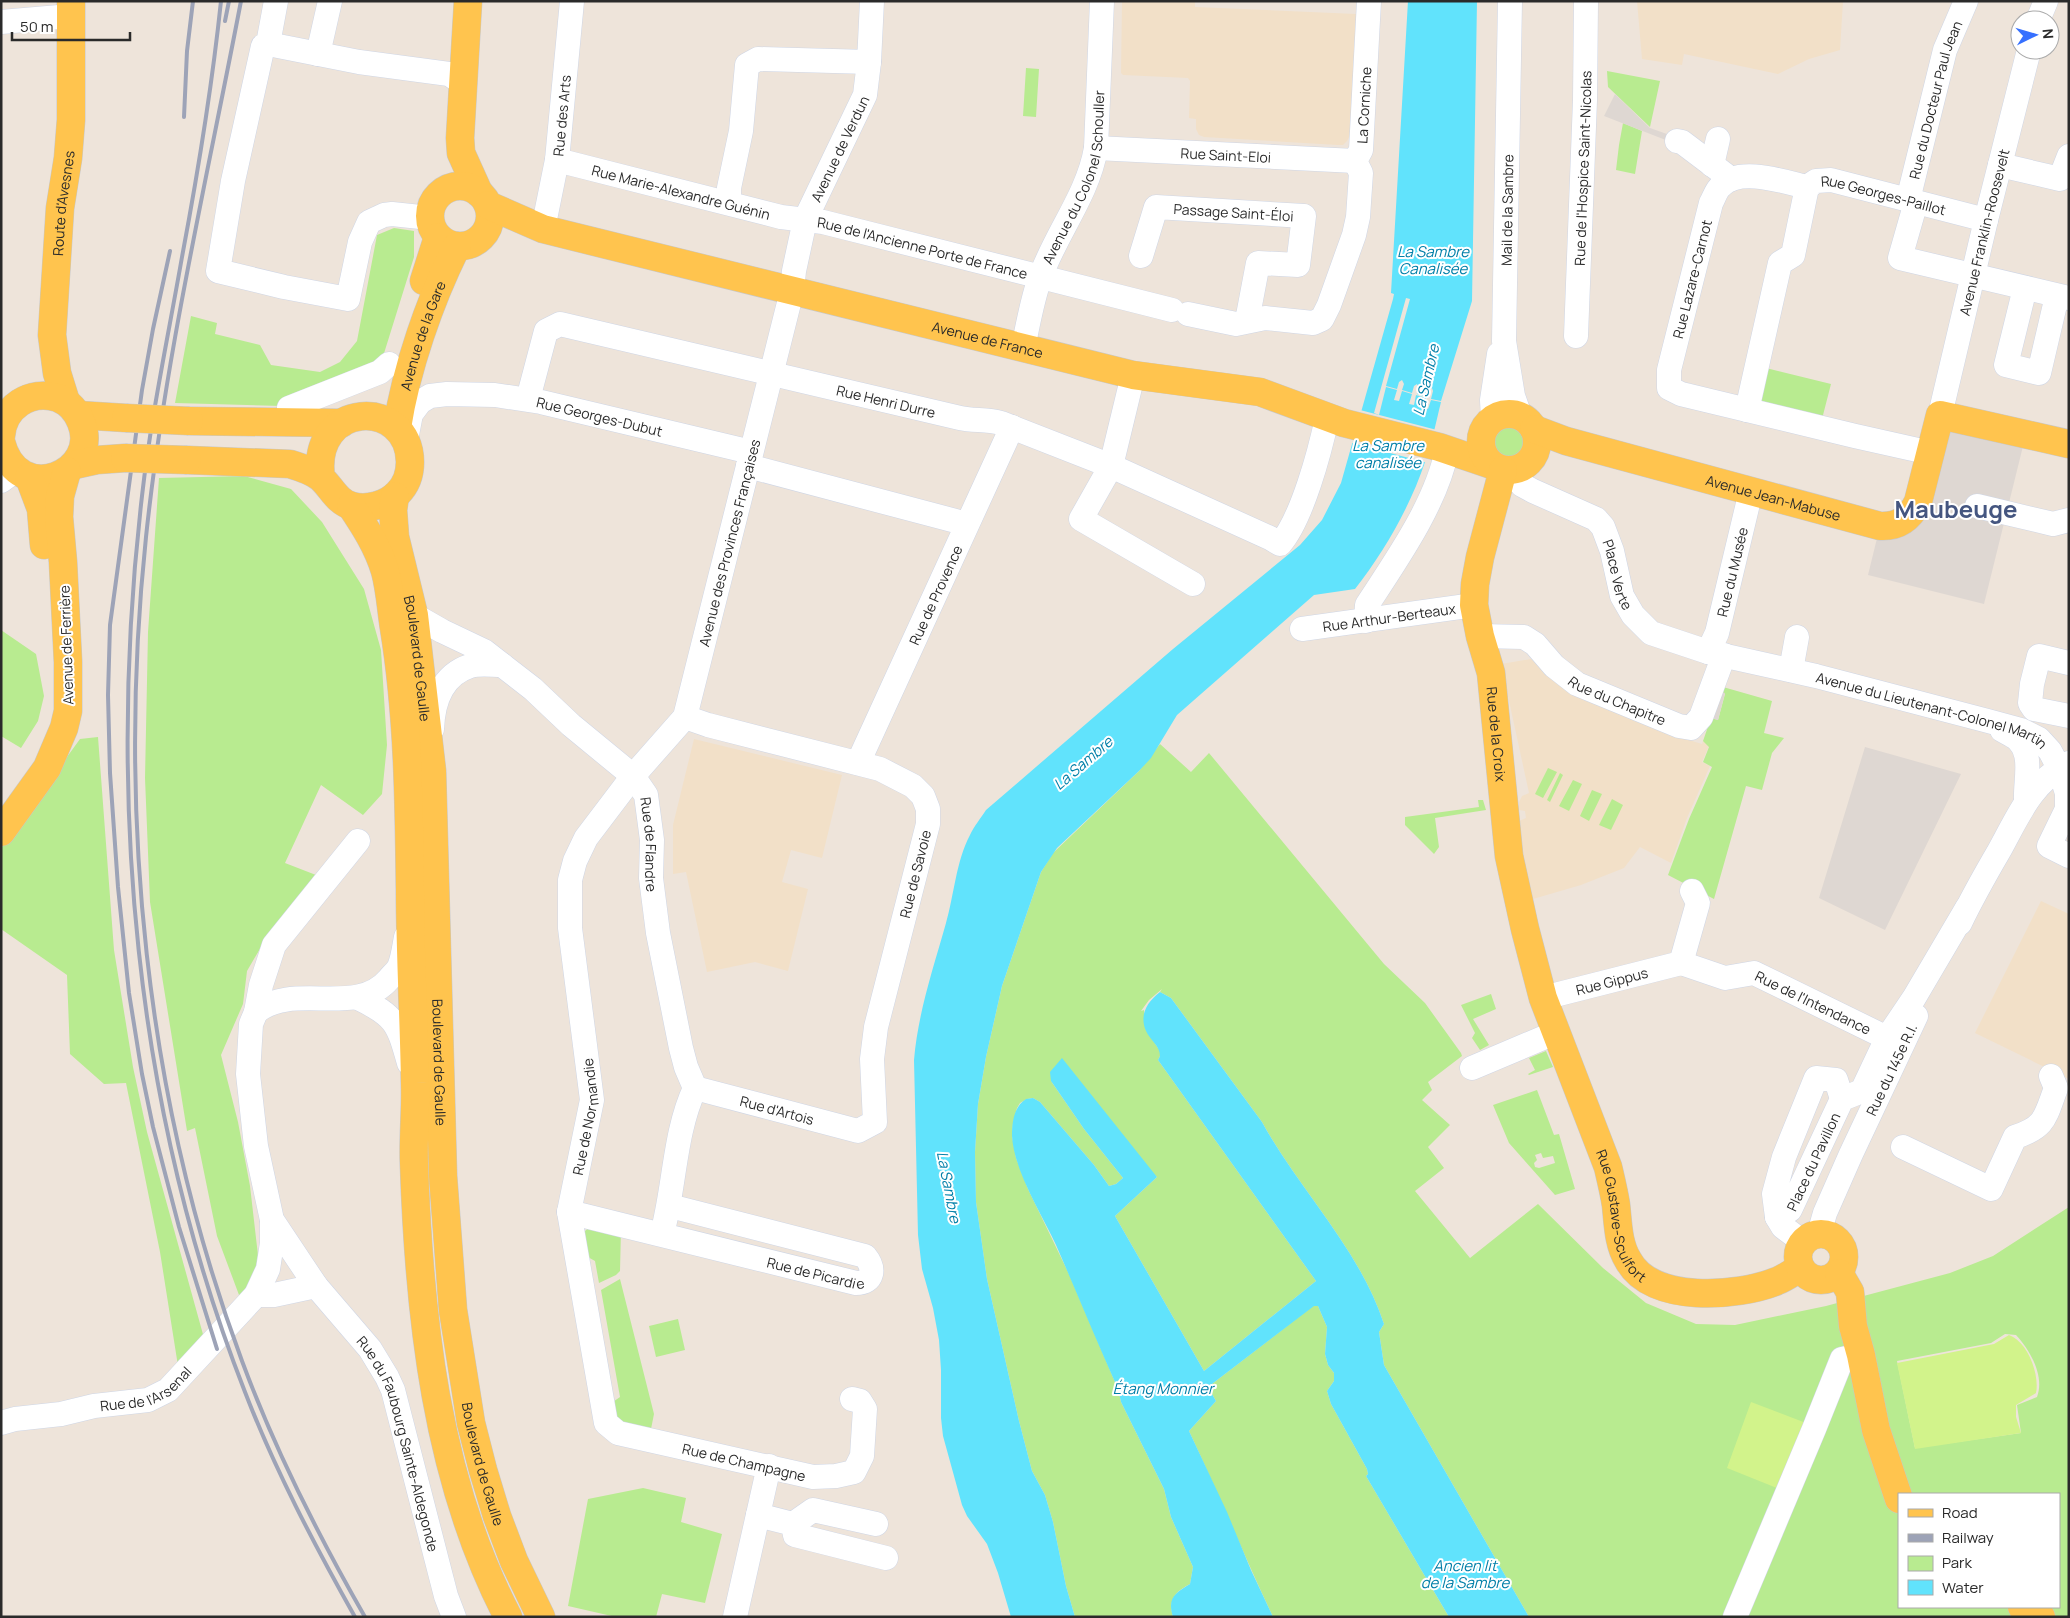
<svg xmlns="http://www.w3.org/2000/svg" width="2070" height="1618" viewBox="0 0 2070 1618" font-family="Manrope,sans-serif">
	<rect width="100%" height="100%" fill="#eee4da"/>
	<!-- education -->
	<path fill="#f2e0c8" d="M1122,1H1195V7L1356,14L1350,135L1347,141L1343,145H1338L1204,137L1199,135L1196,129V119L1189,118L1190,81L1188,78L1123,75L1121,73Z
		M1637,1H1843L1840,50L1809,59L1778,74L1684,54L1682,65L1642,59Z
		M1531,659L1569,693L1695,742L1702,744L1703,741L1709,746L1702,762L1710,766L1687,818L1671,863L1640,847L1624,868L1581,885L1533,899L1522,856L1519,821L1526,818L1525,811L1519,810V802L1522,796L1529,793L1501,664Z
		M694,739L842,775L822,858L791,850L782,882L808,889L788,971L755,962L707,972L686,872L673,874V825Z
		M2041,901L2069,914V1079L1975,1033Z"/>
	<!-- green -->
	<path fill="#b8eb90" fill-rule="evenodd" d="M1026,68L1039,69L1036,117L1023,116Z
		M1607,71L1660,81L1650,127L1608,87Z
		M1623,123L1642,131L1635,174L1616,170L1619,145Z
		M394,228L414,231V257L381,363L282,406L175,403L191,316L217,323L215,334L260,345L271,365L320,372L340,362L357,341L377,235Z
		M1766,368L1831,384L1822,419L1757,403Z
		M1490 441a19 19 0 1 1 38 0a19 19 0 1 1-38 0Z
		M244,476L291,489L322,522L364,589L381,650L387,745L382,794L363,815L321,785L285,863L316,875L268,935L247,971L243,1004L221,1055L238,1122L250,1186L259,1264L242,1303L217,1236L195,1128L187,1131L150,902L145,778L148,632L159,478Z
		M1,630L36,654L44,696L38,721L21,748L1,736Z
		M1723,687L1772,701L1764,733L1784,738L1772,753L1762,790L1746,786L1714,899L1668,875L1689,819L1712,767L1703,762L1709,747L1703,741L1711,718L1718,720L1725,694L1719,691Z
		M98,737L114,950L133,1067L147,1132L204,1338L178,1366L160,1252L126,1083L104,1084L70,1054L67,975L1,929V848L80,739Z
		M1160,744L1191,772L1209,753L1384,964L1425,1003L1461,1053L1462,1056L1428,1082L1432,1090L1422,1100L1450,1125L1428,1147L1444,1168L1415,1191L1470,1258L1538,1204L1603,1268L1646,1303L1696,1324L1735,1325L1826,1306L1950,1273L1993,1256L2069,1207V1617H1529L1384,1365L1379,1332L1384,1324C1359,1248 1300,1191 1262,1122L1171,998L1160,992L1162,989L1149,1000L1141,1011L1144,1010L1146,1030L1160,1051V1056L1158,1060L1316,1281L1204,1371L1115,1216L1157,1177L1051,1081L1084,1129L1123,1178L1116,1184L1109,1186L1094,1165L1040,1102L1033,1098L1027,1099L1020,1103L1017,1108L1013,1123L1012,1136L1016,1158L1028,1189L1069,1274L1118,1389L1121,1402L1164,1489L1171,1517L1193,1567L1190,1584C1175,1592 1168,1599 1173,1617H1075L1066,1586L1053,1522L1045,1495L1032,1471L1019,1421L987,1279L976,1202L975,1152L978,1104L986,1057L1002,986L1041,872L1053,853L1139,771ZM2005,1334L2016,1335C2030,1350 2045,1376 2037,1397L2017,1405L2021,1433L1915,1448L1897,1361L1991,1343ZM1899,1494H2059V1607H1899Z
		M1548,768L1557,772L1543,798L1535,794Z
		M1560,773L1563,775L1550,802L1547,800Z
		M1573,780L1582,784L1569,811L1559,806Z
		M1592,790L1602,794L1589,821L1580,816Z
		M1612,799L1623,805L1611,830L1599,825Z
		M1478,800H1483L1486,810L1435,818L1439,847L1434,854L1405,825V817L1479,807Z
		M1491,994L1496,1009L1473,1019L1489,1045L1480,1050L1472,1038L1475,1033L1461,1005Z
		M1546,1051L1553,1067L1529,1075L1528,1074L1535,1070L1529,1058Z
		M1537,1090L1554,1135L1559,1134L1575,1189L1555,1195L1509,1143L1493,1105ZM1541,1153L1543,1158L1553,1156L1555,1163L1539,1168L1535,1167L1534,1163L1537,1160L1535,1155Z
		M592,1225L621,1229L620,1271L616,1275L599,1283L595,1261L586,1256L582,1236L585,1231Z
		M620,1279L654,1414L650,1434L617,1423L610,1404L620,1397L601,1290Z
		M1313,1306H1318L1327,1327L1325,1354L1328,1365L1334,1373V1381L1327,1391L1331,1404L1367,1469L1368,1474L1366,1476L1449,1617H1273C1244,1555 1218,1493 1189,1431L1216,1401L1208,1387Z
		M678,1319L685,1350L656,1357L649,1326Z
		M643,1488L686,1498L681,1522L722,1534L705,1603L662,1594L656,1617H616L568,1606L588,1499Z"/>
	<!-- pitch -->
	<path fill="#d2f38b" d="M2009,1335C2027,1341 2040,1374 2036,1393L2016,1405V1417L2021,1433L1915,1449L1897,1363L1994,1344Z
		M1751,1402L1806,1423L1782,1490L1727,1468Z"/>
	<!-- plaza -->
	<path fill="#ded7d2" d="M1615,94L1650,128L1678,138L1676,144L1604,116Z
		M1940,415L2026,434L1984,604L1868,575L1880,526L1897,524Z
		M1719,691L1725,693L1718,720L1711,718Z
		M1865,747L1961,774L1885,930L1819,898Z"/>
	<!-- water -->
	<path fill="#61e3fc" d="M1408,1H1477L1472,301L1441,401L1431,399L1433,391L1432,388L1428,390L1427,397L1417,394L1418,387L1417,384L1414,386L1412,393L1402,390L1404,384L1402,380L1399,382L1397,389L1386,386L1410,299L1406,298L1374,413L1379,415L1386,387L1397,390L1394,400L1399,401L1402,391L1412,394L1409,404L1414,405L1416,395L1426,398L1424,408L1428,409L1431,400L1441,402C1436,422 1432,443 1425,462C1410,507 1384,552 1355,589L1314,595L1177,715L1151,758L1139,771L1057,848L1041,872L1002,986L986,1057L978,1104L975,1152L976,1202L987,1279L1019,1421L1032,1471L1045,1495L1053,1522L1066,1586L1075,1617H1011L998,1573L987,1544L967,1516L962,1505L943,1436L941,1418V1370L939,1340L933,1308L922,1269L918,1235L914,1060C918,1013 933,969 946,923C954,896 956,861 970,835C974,826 981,818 986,810L1173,649L1300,545L1322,520L1341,483L1393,299L1394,294L1391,293Z
		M1160,992L1171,998L1262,1122C1300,1191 1359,1248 1384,1324L1379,1332L1384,1365L1529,1617H1449L1366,1476L1368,1474L1367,1469L1331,1404L1327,1391L1334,1381V1373L1328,1365L1325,1354L1327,1327L1318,1306H1314L1208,1387L1216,1401L1189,1431L1227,1512L1251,1570L1273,1617H1173C1167,1598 1175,1593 1190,1584L1193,1567L1171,1517L1164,1489L1121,1402L1118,1389C1097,1342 1077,1293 1056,1245C1041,1213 1014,1171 1012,1136C1012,1121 1014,1107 1026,1099L1033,1098L1040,1102L1094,1165L1109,1186L1116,1184L1123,1178L1084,1129L1051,1081L1050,1072L1062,1058L1157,1177L1115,1216L1204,1371L1316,1281L1158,1060L1160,1056C1160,1046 1150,1040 1146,1031C1139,1015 1147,1002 1160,992Z"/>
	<!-- pier -->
	<path fill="#eee4da" d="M1360,410L1437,430L1428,463L1352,443Z"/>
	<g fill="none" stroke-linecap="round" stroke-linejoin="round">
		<!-- minor casing -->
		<g stroke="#cfd6e5" stroke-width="25">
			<g id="minor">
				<path d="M276,1L268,44L263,46L233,181L218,271L284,287L348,299L360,242L369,222L384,215L392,214L430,218"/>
				<path d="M1510,1L1504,341L1513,396L1520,416"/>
				<path d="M2038,20L2046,1"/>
				<path d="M1,22L71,16"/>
				<path d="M268,44L359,62L449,74L462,83"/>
				<path d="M318,54L330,1"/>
				<path d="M1677,141L1682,142L1731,179"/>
				<path id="s1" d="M1096,148L1355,161"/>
				<path id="s2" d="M557,160L781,217L823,222L1172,310"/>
				<path d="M1712,165L1718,139"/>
				<path d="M2000,165L2060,179L2069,156"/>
				<path d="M1807,187C1785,182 1739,166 1721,186C1716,190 1714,198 1711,203L1669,370V388L1681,394L1855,436L1931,453"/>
				<path id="s3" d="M1807,187L1816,181L1831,180L1986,220"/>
				<path id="s4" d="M1908,200L1945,50L1966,1"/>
				<path d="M1916,202L1900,258L2069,298"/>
				<path d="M729,203V188L741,131L747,65L758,59L869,62"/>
				<path id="s5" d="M543,229L557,160L572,1"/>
				<path id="s6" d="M1141,256L1156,207L1304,216L1298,265L1258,263L1247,321"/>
				<path d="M2025,288L2006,365L2039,373L2057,296"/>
				<path id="s7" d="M1188,314L1236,324L1265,318L1313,323L1322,319L1329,305L1354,235L1358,217L1361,173L1355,161L1361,150L1369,1"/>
				<path id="s8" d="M1576,336L1585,100L1586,1"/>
				<path id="s9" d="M1023,348C1028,325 1032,300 1040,278C1056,233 1088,195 1096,148L1102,1"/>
				<path d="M1133,375L1111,466L1081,519L1193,584"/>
				<path id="s10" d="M528,399L546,331L560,324L960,418C974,421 987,419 1001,423L1111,466L1270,538L1280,544C1302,519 1320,451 1327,418"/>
				<path d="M289,408L380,372L389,364"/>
				<path d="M1747,410L1780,263L1793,255L1807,187"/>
				<path id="s11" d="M1940,415L1986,220L2029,50"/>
				<path d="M1493,419L1492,400L1499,354"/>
				<path id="s12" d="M406,440L411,414L420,402L430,396L447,394L495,395L541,402L751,452"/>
				<path d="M748,466L967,524"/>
				<path id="s13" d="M1512,470L1522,485L1533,491L1596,519L1603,527L1612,551L1622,596L1633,615L1651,633L1708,652L1816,676L1988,721L2021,730L2039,739L2050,751L2059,768L2067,793V809L2049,846L2069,856"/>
				<path d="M1,481L15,471"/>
				<path d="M1977,506L2053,524L2069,520"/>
				<path id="s14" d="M414,615L442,631L484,651L533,689L571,725L633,776L646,795L652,840L651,878L658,933L681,1048L686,1067L695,1088C674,1133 675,1186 662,1234"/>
				<path d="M1366,621L1367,605C1397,559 1436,504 1447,450"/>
				<path id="s15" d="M1302,629L1474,605"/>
				<path id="s16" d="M1480,636L1524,637L1535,644L1554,666L1577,684L1679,726L1691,728L1701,717L1724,655"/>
				<path id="s17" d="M1708,652L1717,633L1751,491"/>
				<path d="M2069,663L2039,656L2032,684L2030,703L2034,709L2069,716"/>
				<path d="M1791,670L1797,637"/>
				<path d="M685,717L708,725L880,769L913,786L923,796L928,809V824L876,1027L872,1059L875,1122L858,1131L695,1088"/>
				<path d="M432,729C433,702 442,675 470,666C479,663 492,665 502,665"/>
				<path d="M2002,730C2007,733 2015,736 2019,741C2033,756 2025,781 2026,800"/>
				<path id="s18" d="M858,763L1012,427"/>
				<path id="s19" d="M358,841L274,945L261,985L256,1012L251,1024L248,1074L256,1146L272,1220L316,1286L370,1349L387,1377L393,1390L446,1596L454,1617"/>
				<path d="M1960,923C1972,898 1985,875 1999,851C2018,817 2031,782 2069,763"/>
				<path id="s20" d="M1681,963L1725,978L1754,973L1887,1038"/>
				<path d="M1681,963L1698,903L1692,891"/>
				<path d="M358,998C396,1016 398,1024 409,1063"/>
				<path id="s21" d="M1543,998L1681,963"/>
				<path d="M256,1012C294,981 356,1018 389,979C392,975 397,971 399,967C403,958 404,947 406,937"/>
				<path d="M1472,1068L1557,1032"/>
				<path id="s22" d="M1842,1099L1836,1080L1816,1078L1784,1157L1774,1194L1777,1217L1790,1210L1842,1099L1862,1091L1887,1038L1914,998L1967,908"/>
				<path d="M1903,1147L1991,1189L2015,1137C2046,1127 2045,1117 2056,1088L2051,1076"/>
				<path id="s23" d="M569,1212L856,1283C874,1283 875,1268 865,1256L670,1206"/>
				<path d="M1777,1217L1783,1227L1803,1242"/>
				<path id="s24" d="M1819,1234L1825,1213L1851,1154L1916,1016"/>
				<path d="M256,1295H274L316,1286"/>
				<path id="s25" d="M852,1399L860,1401L865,1409L862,1456L854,1472L836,1476L813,1477L618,1433L606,1423L569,1212L592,1100L570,928V880L575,861L586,838L633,776L685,717L792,291L794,271L805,220L865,95L869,62L872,1"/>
				<path id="s26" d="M1,1423L15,1419L61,1414L94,1406L148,1400L168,1390L256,1295L268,1269L272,1243V1220"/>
				<path d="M758,1515L793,1524L795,1535L886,1558"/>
				<path d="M793,1524L813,1510L876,1524"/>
				<path d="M735,1617L769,1466"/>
				<path d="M1735,1617L1814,1429L1842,1359L1861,1355"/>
			</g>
		</g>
		<!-- major casing -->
		<g stroke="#c8c8c8" stroke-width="29">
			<g id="major">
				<path d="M468,1L460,138L461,153L479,193"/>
				<circle cx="460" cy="216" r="30"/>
				<path id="s27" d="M488,205L543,229L1133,375L1260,392L1344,423L1439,447L1492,465"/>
				<path d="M424,281L438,237"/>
				<path id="s28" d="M66,402L57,373L52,335L60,208L68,158L71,120V1"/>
				<circle cx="1509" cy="442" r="28"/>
				<path d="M78,415L126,418"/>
				<path d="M189,421L342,423"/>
				<path id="s29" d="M397,428C406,369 430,300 457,246"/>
				<path id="s30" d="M1534,429L1566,441L1880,526C1899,527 1910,518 1918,502L1940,415L2069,444"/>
				<path d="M1,436C3,407 30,389 58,398C69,402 77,412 81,422C102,473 18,509 1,442"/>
				<path d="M187,460L290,464C300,467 313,471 321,478C332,488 337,502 352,506C367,510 387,505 398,493C406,485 410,474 410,462C409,397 310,400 321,478"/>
				<path d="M74,465L97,460L125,458"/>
				<path id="s31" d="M1503,470L1480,557L1475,584L1474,605L1480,636L1491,673L1509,856L1525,929L1543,998L1608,1167C1611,1180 1614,1192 1616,1205C1618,1223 1618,1244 1628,1260C1651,1304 1738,1297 1777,1281C1785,1278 1793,1272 1800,1268"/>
				<path d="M29,477L41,509L44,545"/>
				<path id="s32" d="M395,496L393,510L395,537L414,615L432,771L443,1176L453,1310L471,1423L483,1470L497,1516L514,1561L541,1617"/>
				<path d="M351,506C365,527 378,547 385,571C390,589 391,609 394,628C408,714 409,802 410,889C410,954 414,1018 415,1083C416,1109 413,1136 414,1163C419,1316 436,1479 508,1617"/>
				<path d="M1,832L47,768L64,728L68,711V662L63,562L59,517L60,496L67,471"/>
				<circle cx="1821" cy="1257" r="23"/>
				<path d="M1839,1273L1850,1292L1853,1326L1861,1355L1876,1430L1899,1499"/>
				<path d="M2022,1607L2041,1617"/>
			</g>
		</g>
		<!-- minor -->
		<use href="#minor" stroke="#fff" stroke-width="24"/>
		<!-- major -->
		<use href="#major" stroke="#ffc44e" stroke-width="28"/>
		<!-- rail -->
		<path stroke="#9da3b7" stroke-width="4" d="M221,1C212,87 198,172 182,257C168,337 151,416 142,496C107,797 134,1109 245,1392C275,1470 314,1544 355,1617
			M241,1C207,179 165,357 146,537C117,812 145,1100 242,1361C275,1450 318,1535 365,1617
			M225,21L229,1
			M184,117L187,51L193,1
			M170,251L153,329L142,390L110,625L108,695L110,773L118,887L129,993L142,1074L153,1127L179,1227L217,1349"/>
		<!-- major-bridge casing -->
		<g stroke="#c8c8c8" stroke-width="29" stroke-linecap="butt">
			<path id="major-bridge" d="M126,418L189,421
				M125,458L187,460"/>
		</g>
		<!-- major-bridge -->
		<use href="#major-bridge" stroke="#ffc44e" stroke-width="28"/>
	</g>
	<g text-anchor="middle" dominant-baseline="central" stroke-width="4" stroke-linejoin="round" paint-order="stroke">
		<!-- street labels -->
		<g font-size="14" fill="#2a2a2a" stroke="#fff">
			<text stroke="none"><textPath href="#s4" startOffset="104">Rue du Docteur Paul Jean</textPath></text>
			<text stroke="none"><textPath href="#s7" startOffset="360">La Corniche</textPath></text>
			<text stroke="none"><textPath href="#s5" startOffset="115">Rue des Arts</textPath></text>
			<text stroke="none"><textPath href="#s25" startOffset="1682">Avenue de Verdun</textPath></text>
			<text stroke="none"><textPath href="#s1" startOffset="130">Rue Saint-Eloi</textPath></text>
			<text stroke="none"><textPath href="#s8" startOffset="168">Rue de l'Hospice Saint-Nicolas</textPath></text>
			<text stroke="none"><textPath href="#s9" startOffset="180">Avenue du Colonel Schouller</textPath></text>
			<text stroke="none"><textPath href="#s2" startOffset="128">Rue Marie-Alexandre Guénin</textPath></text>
			<text stroke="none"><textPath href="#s3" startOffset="80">Rue Georges-Paillot</textPath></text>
			<text stroke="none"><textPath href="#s28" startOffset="201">Route d'Avesnes</textPath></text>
			<text transform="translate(1507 210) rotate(-89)">Mail de la Sambre</text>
			<text stroke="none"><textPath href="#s6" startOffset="129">Passage Saint-Éloi</textPath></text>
			<text stroke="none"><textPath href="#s11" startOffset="188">Avenue Franklin-Roosevelt</textPath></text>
			<text stroke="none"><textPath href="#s2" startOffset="376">Rue de l'Ancienne Porte de France</textPath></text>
			<text transform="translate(1692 279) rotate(-76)">Rue Lazare-Carnot</text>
			<text stroke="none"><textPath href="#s29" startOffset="96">Avenue de la Gare</textPath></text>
			<text stroke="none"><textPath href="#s27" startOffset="518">Avenue de France</textPath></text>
			<text stroke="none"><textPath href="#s10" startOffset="421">Rue Henri Durre</textPath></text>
			<text stroke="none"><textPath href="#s12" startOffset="225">Rue Georges-Dubut</textPath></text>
			<text stroke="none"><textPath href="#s30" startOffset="249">Avenue Jean-Mabuse</textPath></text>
			<text stroke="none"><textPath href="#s25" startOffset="1271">Avenue des Provinces Françaises</textPath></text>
			<text stroke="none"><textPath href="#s17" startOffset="84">Rue du Musée</textPath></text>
			<text stroke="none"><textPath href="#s13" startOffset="160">Place Verte</textPath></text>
			<text stroke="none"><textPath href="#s18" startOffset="185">Rue de Provence</textPath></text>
			<text stroke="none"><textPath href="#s15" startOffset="88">Rue Arthur-Berteaux</textPath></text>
			<text transform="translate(66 645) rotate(-92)">Avenue de Ferrière</text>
			<text stroke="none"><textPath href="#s32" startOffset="165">Boulevard de Gaulle</textPath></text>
			<text stroke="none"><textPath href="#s16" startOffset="159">Rue du Chapitre</textPath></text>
			<text stroke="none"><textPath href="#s13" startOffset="521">Avenue du Lieutenant-Colonel Martin</textPath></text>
			<text stroke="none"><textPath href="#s31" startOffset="270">Rue de la Croix</textPath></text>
			<text stroke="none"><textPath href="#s14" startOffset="346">Rue de Flandre</textPath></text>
			<text transform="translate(915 874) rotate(-76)">Rue de Savoie</text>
			<text stroke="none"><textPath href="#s21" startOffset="71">Rue Gippus</textPath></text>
			<text stroke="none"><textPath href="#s20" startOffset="142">Rue de l'Intendance</textPath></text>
			<text stroke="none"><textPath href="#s32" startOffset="570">Boulevard de Gaulle</textPath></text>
			<text stroke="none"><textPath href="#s24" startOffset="180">Rue du 145e R.I.</textPath></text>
			<text transform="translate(777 1110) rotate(15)">Rue d'Artois</text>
			<text stroke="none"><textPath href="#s25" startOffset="651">Rue de Normandie</textPath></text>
			<text stroke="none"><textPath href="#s22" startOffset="255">Place du Pavillon</textPath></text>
			<text stroke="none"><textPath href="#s31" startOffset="771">Rue Gustave-Sculfort</textPath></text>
			<text stroke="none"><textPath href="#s23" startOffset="254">Rue de Picardie</textPath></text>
			<text stroke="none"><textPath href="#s26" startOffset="151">Rue de l'Arsenal</textPath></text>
			<text stroke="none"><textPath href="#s19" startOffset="676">Rue du Faubourg Sainte-Aldegonde</textPath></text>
			<text transform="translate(744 1462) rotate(13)">Rue de Champagne</text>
			<text stroke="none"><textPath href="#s32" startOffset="975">Boulevard de Gaulle</textPath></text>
		</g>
		<!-- water labels -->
		<g font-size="15" font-style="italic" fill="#007fa8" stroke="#fff">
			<text x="1433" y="251">La Sambre<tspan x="1433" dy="17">Canalisée</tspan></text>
			<text transform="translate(1426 380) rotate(-77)">La Sambre</text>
			<text x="1388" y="445">La Sambre<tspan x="1388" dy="17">canalisée</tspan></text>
			<text transform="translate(1083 763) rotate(-41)">La Sambre</text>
			<text transform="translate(949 1187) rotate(79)">La Sambre</text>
			<text x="1163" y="1388">Étang Monnier</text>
			<text x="1465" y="1565">Ancien lit<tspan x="1465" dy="17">de la Sambre</tspan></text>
		</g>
		<!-- town labels -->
		<g font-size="24" font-weight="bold" fill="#455680" stroke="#fff">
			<text x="1956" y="508">Maubeuge</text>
		</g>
	</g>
	<!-- border -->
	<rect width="2070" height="1618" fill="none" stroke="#2a2a2a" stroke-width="5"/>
	<!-- legend -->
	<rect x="1898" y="1493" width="162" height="115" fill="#ffffff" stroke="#aaaaaa"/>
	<rect x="1908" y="1509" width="25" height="8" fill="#ffc44e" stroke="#aaaaaa"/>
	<text x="1942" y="1518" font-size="15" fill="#2a2a2a">Road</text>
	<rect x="1908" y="1534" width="25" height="8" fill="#9da3b7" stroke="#aaaaaa"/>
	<text x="1942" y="1543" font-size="15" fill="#2a2a2a">Railway</text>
	<rect x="1908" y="1556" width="25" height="15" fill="#b8eb90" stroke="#aaaaaa"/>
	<text x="1942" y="1568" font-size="15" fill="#2a2a2a">Park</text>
	<rect x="1908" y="1580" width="25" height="15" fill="#61e3fc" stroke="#aaaaaa"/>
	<text x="1942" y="1593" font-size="15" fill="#2a2a2a">Water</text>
	<!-- north arrow -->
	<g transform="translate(2035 35) rotate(85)"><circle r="24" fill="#ffffff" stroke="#aaaaaa"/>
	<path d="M0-4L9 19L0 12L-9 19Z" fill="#3670ff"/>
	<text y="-8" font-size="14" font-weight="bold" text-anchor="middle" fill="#2a2a2a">N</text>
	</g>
	<!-- scale -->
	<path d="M12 32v8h118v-8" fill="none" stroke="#2a2a2a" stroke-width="2.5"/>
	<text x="20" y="32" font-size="15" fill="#2a2a2a" stroke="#ffffff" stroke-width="4" paint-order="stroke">50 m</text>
</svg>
